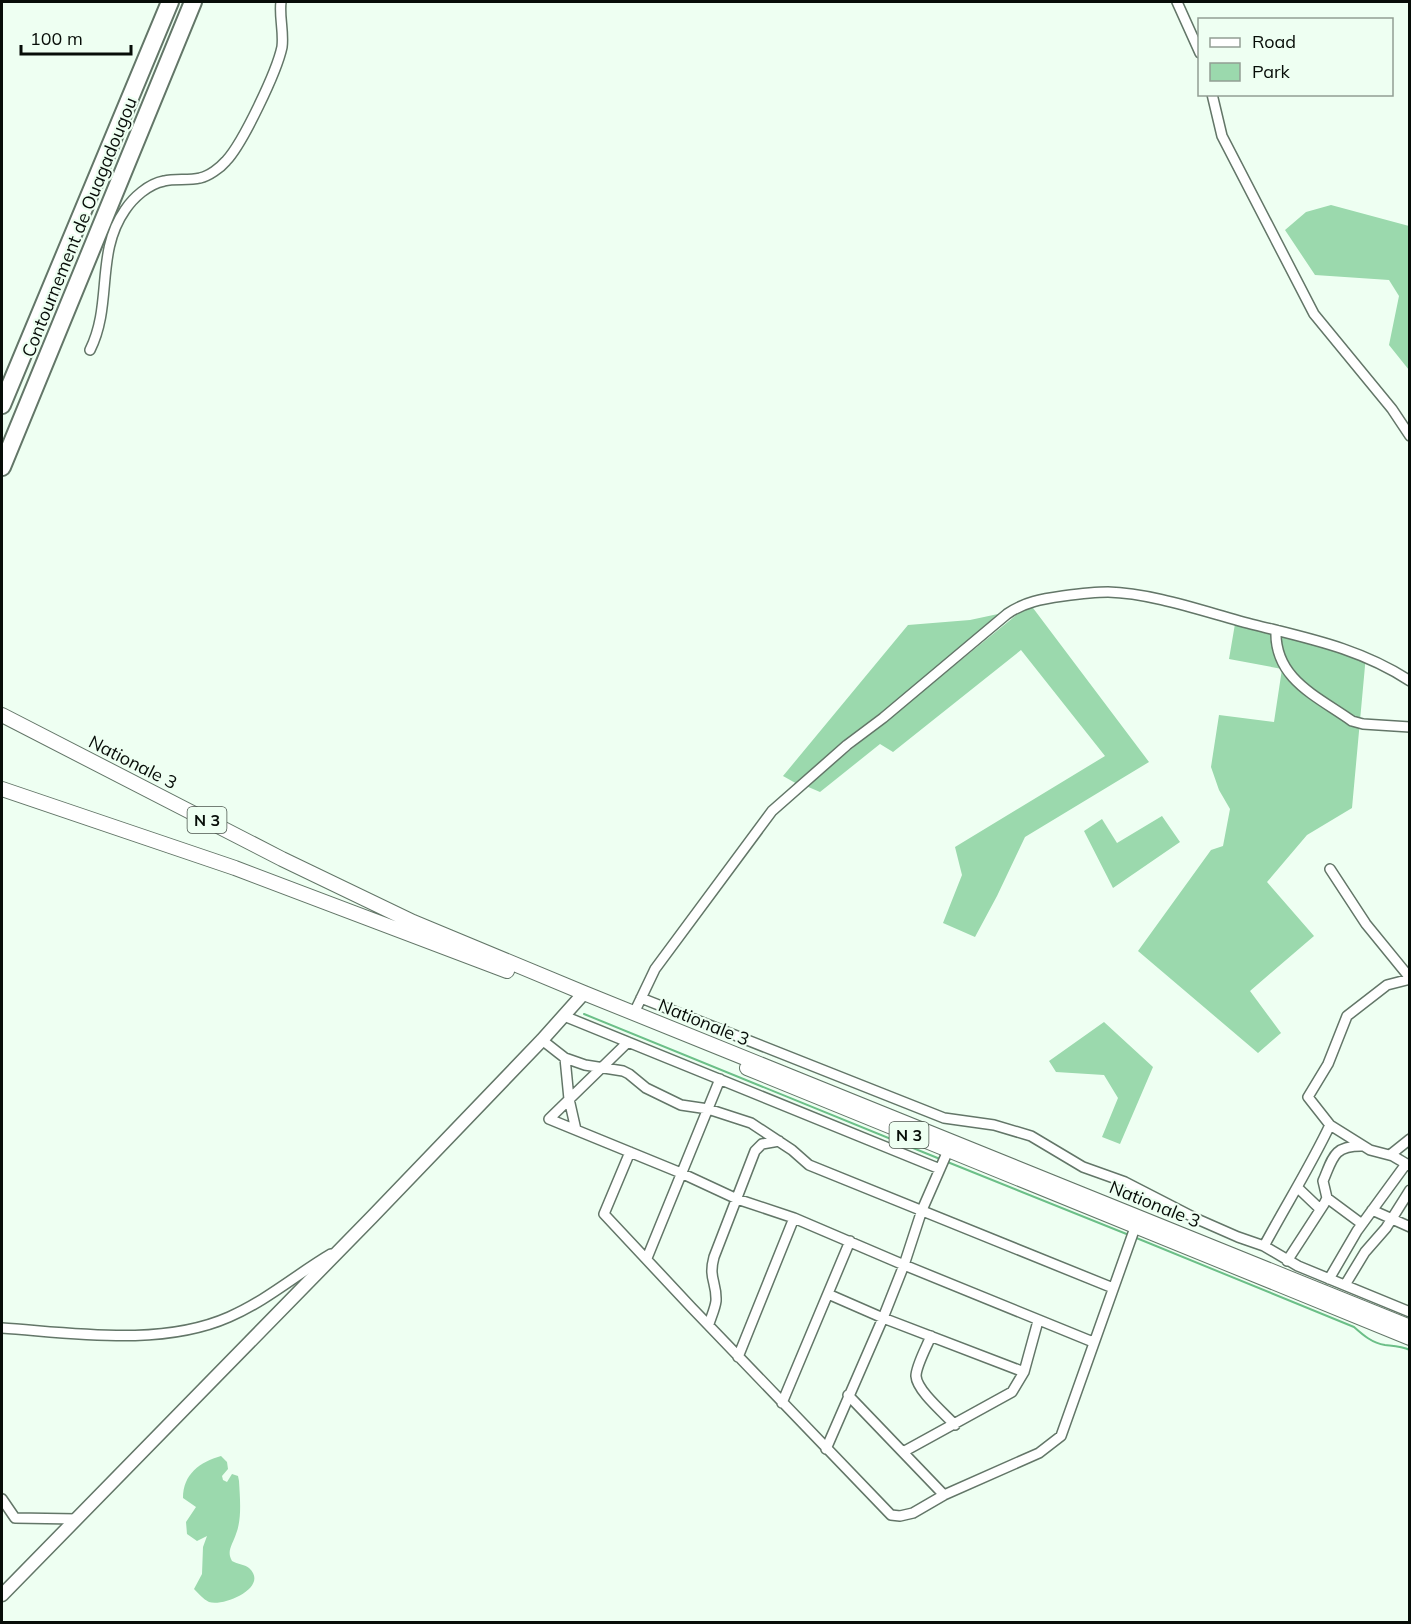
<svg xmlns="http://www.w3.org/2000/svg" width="1411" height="1624" viewBox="0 0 1411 1624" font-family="Mulish,sans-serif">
	<rect width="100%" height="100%" fill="#eefff2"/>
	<!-- green -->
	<path fill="#9bd9ad" d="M1331,205L1409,226V370L1389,345L1399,296L1389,280L1315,275L1285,230L1306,212Z
		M1030,604L1149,762L1025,837L997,896L975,937L943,923L962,875L955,847L1105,756L1021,650L893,752L880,744L820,792L806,786Z
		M1012,611L799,785L783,776L908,625L970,620Z
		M1236,618L1318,636L1366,655L1352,808L1307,835L1267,882L1314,936L1250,991L1281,1033L1258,1053L1138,951L1211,850L1223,846L1230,809L1219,790L1211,767L1219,715L1274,722L1282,669L1229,659Z
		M1162,816L1180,842L1113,888L1084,831L1102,819L1117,843Z
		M1104,1022L1153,1067L1120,1144L1102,1137L1118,1098L1104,1075L1056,1072L1049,1061Z
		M221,1456L227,1462L228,1469L222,1476L223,1480L227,1482L232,1474L238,1476L239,1481C240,1498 242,1519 236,1534C233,1544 226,1551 232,1561C237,1564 246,1565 249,1568C270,1587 224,1607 209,1602C203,1599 199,1594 194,1589L202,1574L203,1547L207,1536L197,1541L187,1534L186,1522L196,1507L183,1498C183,1474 200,1462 221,1456Z"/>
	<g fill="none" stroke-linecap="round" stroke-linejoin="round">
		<!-- stream -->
		<path stroke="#6bbf87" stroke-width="2" d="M584,1014L940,1159
			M945,1161L1129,1235
			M1134,1237L1354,1327C1363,1335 1372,1343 1385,1345C1394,1346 1401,1346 1410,1350"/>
		<!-- street casing -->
		<g stroke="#637668" stroke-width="12">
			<path id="street" d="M1177,2L1200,53
				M1212,94L1222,136L1314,314L1392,409L1410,436
				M90,350C113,304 95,253 125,210C133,198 148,184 164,181C175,178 188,181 200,178C209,176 220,168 226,161C243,143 277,71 282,47C284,32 279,16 281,2
				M1276,630C1274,679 1317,696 1352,721L1363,724L1410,727
				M1330,869L1366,924L1410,978
				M1410,979L1387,985L1347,1016L1328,1064L1308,1097L1330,1125L1370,1150L1393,1156L1410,1166
				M641,998L944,1118L994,1125L1031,1136L1083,1167L1125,1182L1197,1219L1238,1237L1264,1246L1298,1266L1410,1312
				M634,1013L655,969L772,811L847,745L883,718L1007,614C1024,602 1042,599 1063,596C1078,594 1093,592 1108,592C1154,593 1211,614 1255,625C1311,639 1361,649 1410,681
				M564,1016L940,1169
				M542,1040L565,1058L569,1099L576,1130
				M628,1042L549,1119L681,1173L737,1199L794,1218L904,1265L1093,1342
				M565,1058L585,1065L623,1071L629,1074L646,1088L681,1105L708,1109L751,1123L792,1150L809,1165L1113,1288
				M630,1152L604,1214L691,1307L891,1515L900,1516L913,1513L944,1495L1039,1453L1061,1436L1137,1222
				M1390,1155L1410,1139
				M1298,1188L1320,1209
				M1327,1198L1362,1224
				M1372,1210L1410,1227
				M1264,1246C1286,1205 1310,1167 1330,1125
				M647,1258L720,1079
				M1287,1261L1324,1204L1327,1198L1323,1181C1333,1158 1333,1146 1361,1146
				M1329,1279L1357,1231L1406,1164
				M1345,1285L1365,1252L1386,1228L1410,1190
				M828,1294L883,1318L1024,1372
				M709,1324C711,1317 715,1309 716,1301C717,1282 708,1279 714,1257L755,1151L762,1144L779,1141
				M2,1328C74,1333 161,1347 229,1317C266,1301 297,1274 331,1254
				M931,1336C927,1346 916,1366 916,1376C917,1391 945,1414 955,1425
				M738,1357L794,1218
				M848,1395L944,1495
				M782,1403L850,1241
				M826,1449L883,1318L904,1265L922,1210L950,1146
				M903,1452L1012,1392L1024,1372L1038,1321
				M2,1499L15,1518L77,1519"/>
		</g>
		<!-- secondary casing -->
		<g stroke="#637668" stroke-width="15">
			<path id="secondary" d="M2,1595L372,1217L542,1040L584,993"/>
		</g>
		<!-- primary casing -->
		<g stroke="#637668" stroke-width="16">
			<path id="primary" d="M2,715L282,859L413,922L584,993L1410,1327
				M2,789L235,868L507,971
				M747,1068L1410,1338"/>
		</g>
		<!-- highway casing -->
		<g stroke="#637668" stroke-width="20">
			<path id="highway" d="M2,405L170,2
				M2,467L193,2"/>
		</g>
		<!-- street -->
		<use href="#street" stroke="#fff" stroke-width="9"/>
		<!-- secondary -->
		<use href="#secondary" stroke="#fff" stroke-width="12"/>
		<!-- primary -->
		<use href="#primary" stroke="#fff" stroke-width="14"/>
		<!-- highway -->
		<use href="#highway" stroke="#fff" stroke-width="16"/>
	</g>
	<g text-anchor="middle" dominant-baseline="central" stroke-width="4.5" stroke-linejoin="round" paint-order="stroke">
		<!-- shield labels -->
		<g fill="#eefff2" stroke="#4c564e" stroke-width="1.5">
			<rect x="187.5" y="807" width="39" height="26" rx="4.5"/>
			<rect x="889.5" y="1122" width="39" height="26" rx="4.5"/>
		</g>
		<g font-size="16" font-weight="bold" fill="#070d08">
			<text x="207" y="820">N 3</text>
			<text x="909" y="1135">N 3</text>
		</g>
		<!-- street labels -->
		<g font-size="18" fill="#070d08" stroke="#eefff2">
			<text transform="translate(79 227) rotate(-68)">Contournement de Ouagadougou</text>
			<text transform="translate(133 762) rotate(27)">Nationale 3</text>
			<text transform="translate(704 1022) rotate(22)">Nationale 3</text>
			<text transform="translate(1155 1204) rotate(22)">Nationale 3</text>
		</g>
	</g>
	<!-- border -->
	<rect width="1411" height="1624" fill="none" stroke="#070d08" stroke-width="6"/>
	<!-- legend -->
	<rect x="1198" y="18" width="195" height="78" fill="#eefff2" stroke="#929e94" stroke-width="1.5"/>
	<rect x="1210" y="38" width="30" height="9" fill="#ffffff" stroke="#929e94" stroke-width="1.5"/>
	<text x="1252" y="48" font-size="18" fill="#070d08">Road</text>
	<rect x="1210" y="63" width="30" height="18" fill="#9bd9ad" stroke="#929e94" stroke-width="1.5"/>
	<text x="1252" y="78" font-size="18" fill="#070d08">Park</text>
	<!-- scale -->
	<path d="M21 45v9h110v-9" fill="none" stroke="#070d08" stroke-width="3"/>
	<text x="30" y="45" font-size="18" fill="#070d08" stroke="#eefff2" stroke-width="4.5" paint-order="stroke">100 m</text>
</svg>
